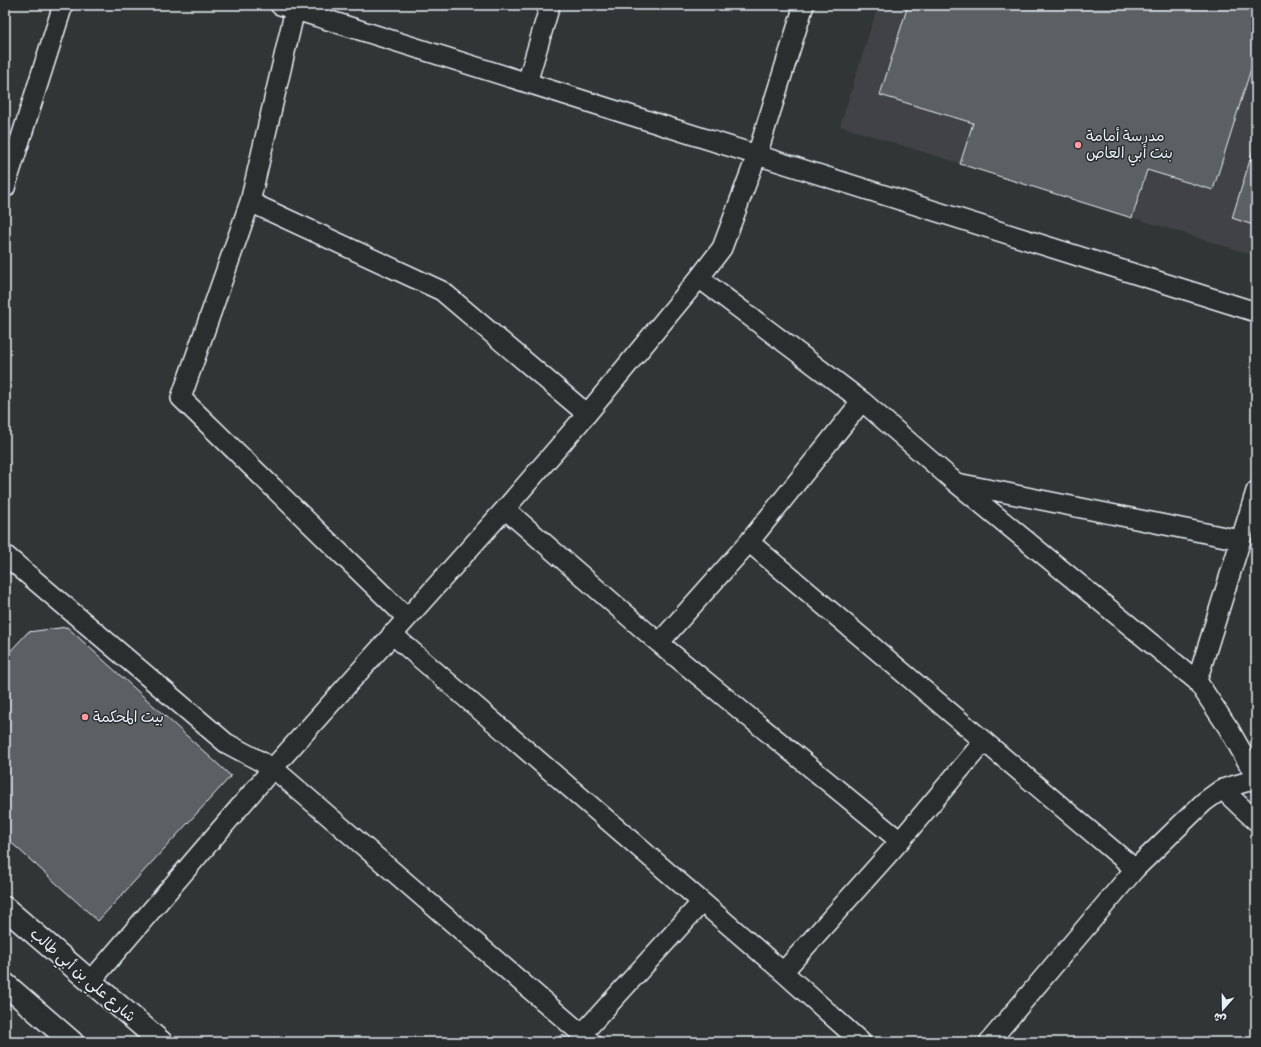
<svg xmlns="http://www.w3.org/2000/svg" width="1261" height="1047" viewBox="0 0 1261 1047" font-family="Itim,'Playpen Sans Arabic',sans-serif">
	<rect width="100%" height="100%" fill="#323536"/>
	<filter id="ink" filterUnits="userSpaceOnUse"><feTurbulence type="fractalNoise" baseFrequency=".025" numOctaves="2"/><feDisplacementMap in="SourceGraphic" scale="8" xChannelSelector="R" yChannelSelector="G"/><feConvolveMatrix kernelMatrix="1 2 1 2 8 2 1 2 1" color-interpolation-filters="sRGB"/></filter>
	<g filter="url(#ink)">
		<!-- built -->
		<path fill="#3f4244" d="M878,5H1256V256L840,126Z"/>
		<!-- building -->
		<path fill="#5c6063" stroke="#e8f1f8" d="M908,5H1256V53L1213,190L1147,170L1132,218L960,164L973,123L880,95Z
			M1256,141V161L1250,160Z
			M1250,160L1256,161V226L1232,218Z
			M67,627L231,776L98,921L5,837V657L28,632Z
			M562,1034L571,1042H554Z"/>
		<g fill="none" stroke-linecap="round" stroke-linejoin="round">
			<!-- minor casing -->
			<g stroke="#e8f1f8" stroke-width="22">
				<path id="minor" d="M280,5L1256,312
					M296,5L250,202L181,398L406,617
					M527,83L550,5
					M5,188L63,5
					M250,202L442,291L587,414
					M699,278L862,401L955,482L1197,681L1229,729L1256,777
					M957,483L1240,540
					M505,509L659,643L900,841
					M749,542L1135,869
					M5,555L226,743L273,768L591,1042
					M392,634L783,972L861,1042
					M659,643L749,542L862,401
					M1197,681L1256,491
					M1222,789L1256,821
					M783,972L900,841L984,741
					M91,981L273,768L505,509L587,414L699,278L722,248L757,155L804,5
					M582,1034L702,902
					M989,1042L1135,869L1204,802L1222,789L1256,779"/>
			</g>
			<!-- secondary casing -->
			<g stroke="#e8f1f8" stroke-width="25">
				<path id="secondary" d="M5,908L161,1042
					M5,984L72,1042"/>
			</g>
			<!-- minor -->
			<use href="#minor" stroke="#2a2d2e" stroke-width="19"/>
			<!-- secondary -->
			<use href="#secondary" stroke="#2a2d2e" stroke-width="22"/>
		</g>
	</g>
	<!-- markers -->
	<g fill="#ff9aa2" stroke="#2a2d2e" stroke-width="1.5">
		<circle cx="1078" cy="145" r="4"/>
		<circle cx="85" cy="717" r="4"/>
	</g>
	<g text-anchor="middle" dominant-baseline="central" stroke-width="3" stroke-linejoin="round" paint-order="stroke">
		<!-- poi labels -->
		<g font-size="15" fill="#e8f1f8" stroke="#2a2d2e" text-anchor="start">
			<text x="1086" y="136">مدرسة أمامة<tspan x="1086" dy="17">بنت أبي العاص</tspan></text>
			<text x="93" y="717">بيت المحكمة</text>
		</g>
		<!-- street labels -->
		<g font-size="15" fill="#e8f1f8" stroke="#2a2d2e">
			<text transform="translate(83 975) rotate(41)">شارع علي بن أبي طالب</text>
		</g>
	</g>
	<!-- margin -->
	<rect width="1261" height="1047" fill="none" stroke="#2a2d2e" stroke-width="20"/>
	<rect x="10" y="10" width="1241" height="1027" fill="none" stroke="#e8f1f8" stroke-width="1.5" filter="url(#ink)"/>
	<!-- north arrow -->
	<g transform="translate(1223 1009) rotate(200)" stroke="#2a2d2e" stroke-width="3" paint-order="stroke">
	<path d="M0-3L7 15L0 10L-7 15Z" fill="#e8f1f8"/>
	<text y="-6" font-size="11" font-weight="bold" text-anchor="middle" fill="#e8f1f8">ش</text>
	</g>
</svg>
